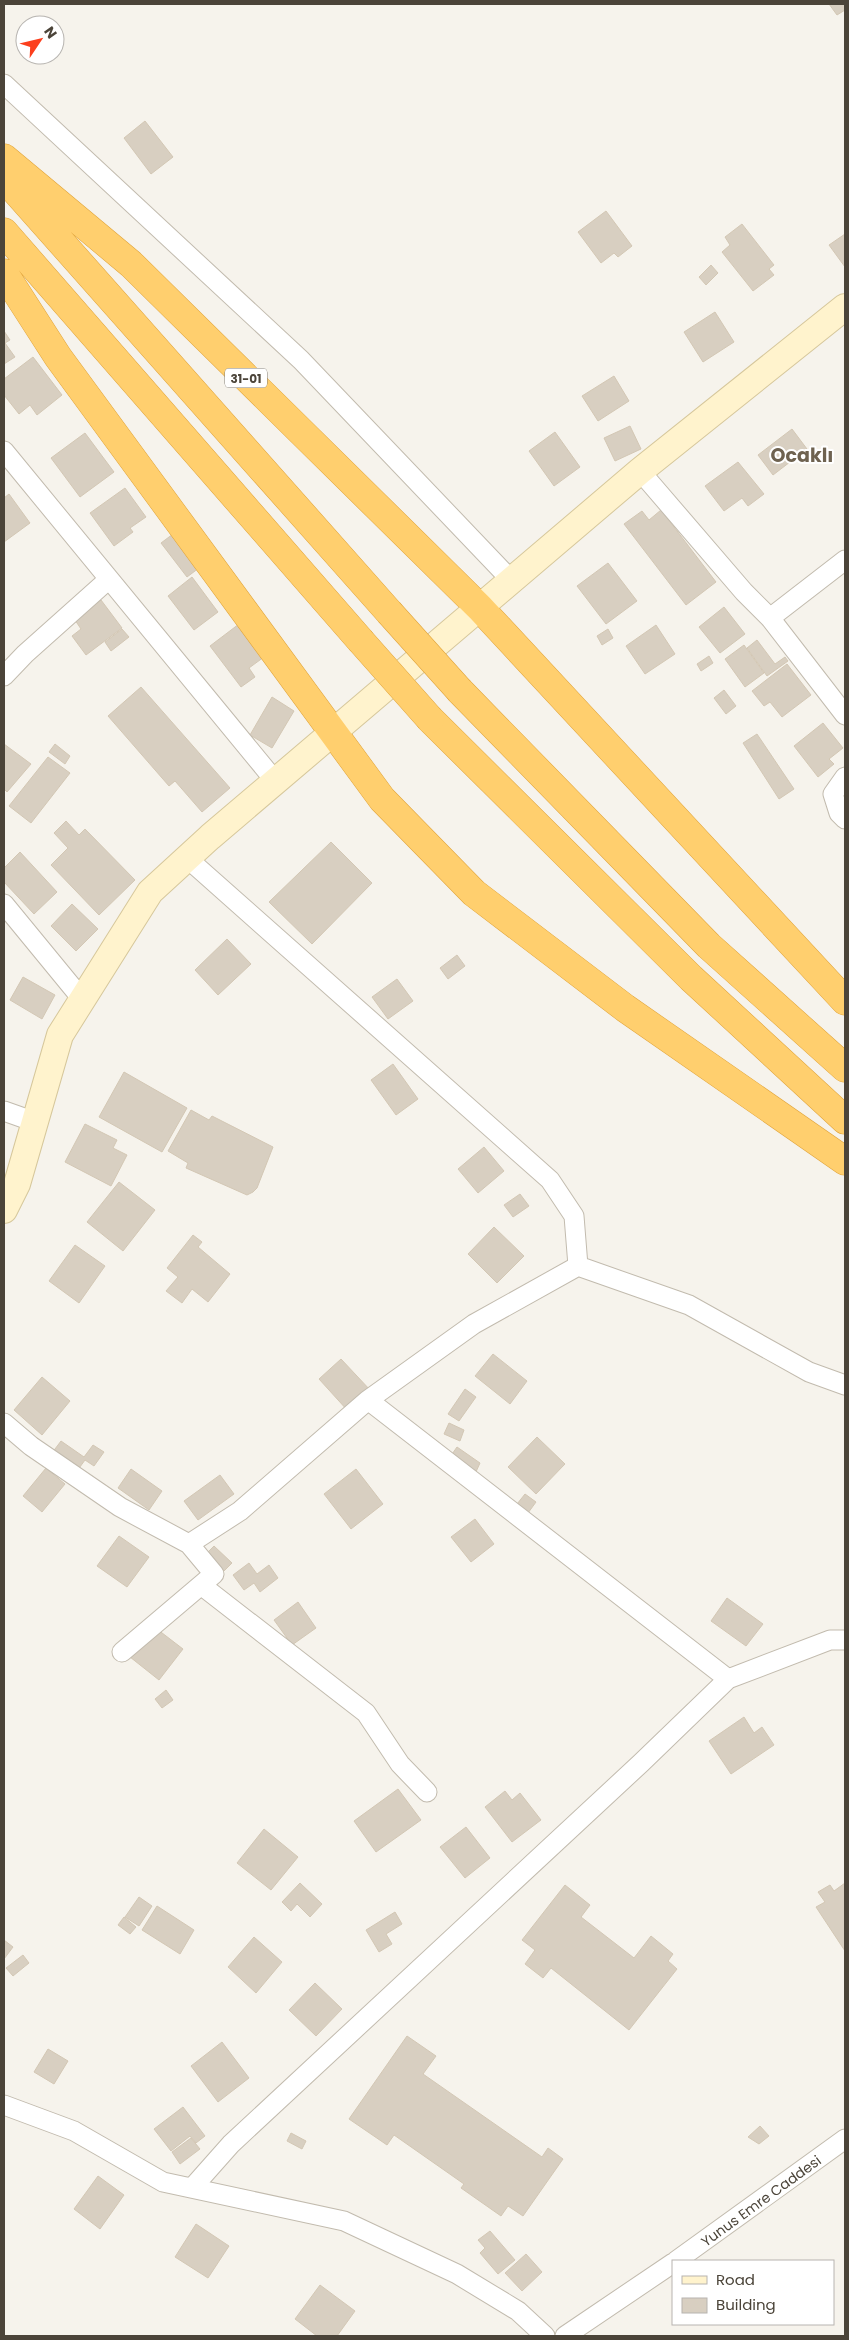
<svg xmlns="http://www.w3.org/2000/svg" width="849" height="2340" viewBox="0 0 849 2340" font-family="Poppins,sans-serif">
	<rect width="100%" height="100%" fill="#f6f3ec"/>
	<!-- building -->
	<path fill="#d8cfc1" stroke="#d3c7b4" d="M829,4H845V10L837,15Z
		M145,121L173,157L151,174L124,138Z
		M606,211L632,246L618,257L614,253L601,263L578,232Z
		M742,224L774,265L769,269L774,275L753,291L722,252L730,245L725,237Z
		M845,234V267L829,245Z
		M711,265L718,273L706,285L699,277Z
		M715,312L734,342L703,362L684,332Z
		M4,331L10,340L5,343L15,357L4,364Z
		M33,357L62,395L37,415L30,405L19,414L4,395V379Z
		M614,376L629,401L598,421L582,396Z
		M630,426L641,449L615,461L604,438Z
		M792,429L807,449L773,475L758,455Z
		M555,432L580,467L554,486L529,451Z
		M85,433L114,472L80,497L51,458Z
		M738,462L764,494L748,506L742,498L724,511L705,486Z
		M125,488L146,517L130,528L133,532L114,546L90,513Z
		M9,494L30,523L4,542V498Z
		M661,510L716,582L686,605L624,524L642,511L649,520Z
		M173,534L199,568L187,577L161,543Z
		M608,563L637,601L606,624L577,586Z
		M192,577L218,612L194,630L168,596Z
		M101,600L122,628L86,655L72,636L81,629L75,620Z
		M724,607L745,634L720,653L699,627Z
		M239,624L264,657L249,668L255,677L241,687L210,646Z
		M656,625L675,654L645,674L626,646Z
		M122,629L129,637L111,651L105,642Z
		M608,629L613,638L602,645L597,636Z
		M757,640L775,664L785,657L788,661L767,676L747,648Z
		M744,645L764,673L745,687L725,659Z
		M709,656L713,663L701,671L697,664Z
		M787,664L811,695L782,717L770,702L764,706L752,691Z
		M141,687L230,788L202,812L175,781L169,786L108,716Z
		M724,690L736,706L726,714L714,698Z
		M272,697L294,711L272,748L250,735Z
		M823,723L843,748L829,759L834,764L818,777L794,746Z
		M757,734L794,789L779,799L743,743Z
		M4,744L31,764L7,792L4,789Z
		M55,744L70,756L65,764L49,752Z
		M48,757L70,773L31,823L9,806Z
		M66,821L79,835L85,829L135,880L99,915L51,865L68,848L54,833Z
		M331,842L372,883L312,944L269,902Z
		M20,852L57,892L34,914L4,882V868Z
		M72,904L98,929L76,951L51,926Z
		M227,939L251,964L218,995L195,970Z
		M457,955L465,966L448,979L440,968Z
		M23,977L55,995L42,1019L10,1000Z
		M397,979L413,1001L388,1019L372,997Z
		M393,1064L418,1099L396,1115L371,1080Z
		M124,1072L187,1108L162,1152L99,1117Z
		M191,1110L209,1120L212,1116L273,1147L257,1188L253,1192L247,1195L186,1168L188,1163L168,1151Z
		M85,1124L117,1140L113,1148L127,1155L111,1186L65,1162Z
		M484,1147L504,1171L478,1193L458,1169Z
		M119,1182L155,1210L123,1251L87,1222Z
		M520,1194L529,1206L513,1217L504,1205Z
		M494,1227L524,1256L497,1283L468,1254Z
		M193,1235L202,1242L198,1247L230,1274L208,1302L192,1289L182,1303L166,1291L178,1277L167,1268Z
		M75,1245L105,1266L79,1303L49,1281Z
		M493,1354L527,1381L510,1404L475,1376Z
		M341,1359L371,1391L348,1411L319,1379Z
		M42,1377L70,1401L42,1435L14,1410Z
		M465,1389L476,1397L459,1421L448,1414Z
		M449,1423L464,1430L460,1441L444,1434Z
		M537,1437L565,1464L536,1494L508,1467Z
		M61,1441L84,1457L93,1445L104,1452L94,1466L85,1460L77,1471L52,1453Z
		M457,1447L480,1463L475,1474L450,1457Z
		M46,1468L65,1484L42,1512L23,1496Z
		M131,1469L162,1491L149,1510L118,1488Z
		M356,1469L383,1504L351,1529L324,1494Z
		M220,1475L234,1494L198,1520L184,1501Z
		M525,1494L536,1502L528,1513L517,1504Z
		M475,1519L494,1544L471,1562L451,1537Z
		M119,1536L149,1557L127,1587L97,1566Z
		M214,1546L232,1563L223,1572L205,1555Z
		M249,1563L257,1574L269,1565L278,1578L260,1592L254,1583L244,1590L233,1575Z
		M727,1598L763,1624L746,1646L711,1621Z
		M298,1602L316,1628L292,1645L274,1620Z
		M153,1626L183,1649L159,1680L130,1657Z
		M166,1690L173,1700L162,1708L155,1699Z
		M744,1717L754,1733L762,1727L774,1745L731,1774L709,1741Z
		M398,1789L421,1820L376,1852L354,1821Z
		M505,1791L512,1800L520,1793L541,1820L512,1842L485,1807Z
		M466,1827L490,1858L465,1878L440,1847Z
		M264,1829L298,1857L271,1890L237,1863Z
		M300,1883L322,1904L310,1917L297,1904L291,1911L282,1902Z
		M845,1883V1951L816,1907L825,1902L818,1892L830,1885L834,1891Z
		M565,1885L590,1905L581,1917L634,1958L651,1936L673,1954L668,1961L677,1969L629,2030L551,1968L543,1978L525,1964L535,1950L522,1940Z
		M139,1897L152,1906L139,1926L125,1917Z
		M157,1906L194,1930L180,1954L142,1930Z
		M395,1912L402,1924L386,1934L392,1944L379,1952L366,1930Z
		M124,1917L136,1927L130,1934L118,1925Z
		M254,1937L282,1962L256,1993L228,1967Z
		M4,1940L13,1947L4,1959Z
		M23,1955L29,1963L13,1976L6,1968Z
		M315,1983L342,2009L316,2036L289,2010Z
		M407,2036L436,2056L423,2074L542,2157L548,2148L563,2159L523,2216L508,2206L501,2216L461,2188L464,2184L394,2135L387,2145L349,2119Z
		M222,2042L249,2078L218,2102L191,2066Z
		M48,2049L68,2061L54,2084L34,2072Z
		M183,2107L205,2136L196,2143L190,2136L171,2151L154,2129Z
		M760,2126L769,2136L759,2144L748,2137Z
		M291,2133L306,2141L302,2149L287,2141Z
		M191,2138L200,2149L180,2164L172,2152Z
		M98,2176L124,2195L100,2229L74,2209Z
		M196,2224L229,2246L208,2278L175,2257Z
		M490,2231L515,2260L498,2274L480,2253L485,2248L478,2240Z
		M526,2254L542,2272L522,2291L505,2273Z
		M320,2285L355,2311L337,2336H317L295,2319Z"/>
	<g fill="none" stroke-linecap="round" stroke-linejoin="round">
		<!-- street casing -->
		<g stroke="#c2bbae" stroke-width="21">
			<path id="street" d="M4,84L301,360L512,581
				M4,451L276,782
				M640,471L744,592L770,618L845,715
				M770,618L845,560
				M4,676L25,654L109,579
				M845,777L833,794L839,813L845,819
				M187,858L550,1180L574,1216L578,1266
				M4,904L82,999
				M4,1111L35,1122
				M368,1400L728,1679
				M4,1423L31,1446L120,1507L189,1544L240,1511L368,1400L474,1324L578,1266L689,1305L809,1372L845,1385
				M201,1585L366,1713L400,1764L427,1792
				M122,1652L214,1574L189,1544
				M4,2105L74,2131L163,2182L344,2221L457,2274L518,2311L545,2336
				M192,2188L231,2144L641,1763L728,1679L830,1640H845
				M676,2261L845,2139
				M565,2336L673,2263"/>
		</g>
		<!-- secondary casing -->
		<g stroke="#d6c79b" stroke-width="28">
			<path id="secondary" d="M4,1210L17,1184L60,1035L150,892L210,837L640,471L845,307"/>
		</g>
		<!-- highway casing -->
		<g stroke="#e0a43c" stroke-width="29">
			<path id="highway" d="M4,158L131,264L480,608L845,1001
				M5,179L389,612
				M4,232L360,640
				M4,273L58,357L382,799L474,893L625,1008L845,1161
				M460,691L709,946L845,1068
				M430,719L691,978L845,1120"/>
		</g>
		<!-- street -->
		<use href="#street" stroke="#fff" stroke-width="19"/>
		<!-- secondary -->
		<use href="#secondary" stroke="#fff3cd" stroke-width="26"/>
		<!-- highway -->
		<use href="#highway" stroke="#ffcf6e" stroke-width="28"/>
		<!-- highway-bridge casing -->
		<g stroke="#e0a43c" stroke-width="29" stroke-linecap="butt">
			<path id="highway-bridge" d="M389,612L460,691
				M360,640L430,719"/>
		</g>
		<!-- highway-bridge -->
		<use href="#highway-bridge" stroke="#ffcf6e" stroke-width="28"/>
	</g>
	<g text-anchor="middle" dominant-baseline="central" stroke-width="4" stroke-linejoin="round" paint-order="stroke">
		<!-- shield labels -->
		<rect fill="#fff" stroke="#817c74" stroke-width="1" x="225" y="368.5" width="42" height="19" rx="4"/>
		<g font-size="12" font-weight="bold" fill="#4b4439">
			<text x="246" y="378">31-01</text>
		</g>
		<!-- street labels -->
		<g font-size="14" fill="#4b4439" stroke="#fff">
			<text transform="translate(761 2201) rotate(-36)">Yunus Emre Caddesi</text>
		</g>
		<!-- district labels -->
		<g font-size="19" font-weight="bold" fill="#6e6250" stroke="#fff">
			<text x="802" y="455">Ocaklı</text>
		</g>
	</g>
	<!-- border -->
	<rect width="849" height="2340" fill="none" stroke="#4b4439" stroke-width="10"/>
	<!-- legend -->
	<rect x="672" y="2260" width="162" height="65" fill="#ffffff" stroke="#b7b4b0"/>
	<rect x="682" y="2276" width="25" height="8" fill="#fff3cd" stroke="#b7b4b0"/>
	<text x="716" y="2285" font-size="15" fill="#4b4439">Road</text>
	<rect x="682" y="2298" width="25" height="15" fill="#d8cfc1" stroke="#b7b4b0"/>
	<text x="716" y="2310" font-size="15" fill="#4b4439">Building</text>
	<!-- north arrow -->
	<g transform="translate(40 40) rotate(55)"><circle r="24" fill="#ffffff" stroke="#b7b4b0"/>
	<path d="M0-4L9 19L0 12L-9 19Z" fill="#fc3f1d"/>
	<text y="-8" font-size="14" font-weight="bold" text-anchor="middle" fill="#4b4439">N</text>
	</g>
</svg>
